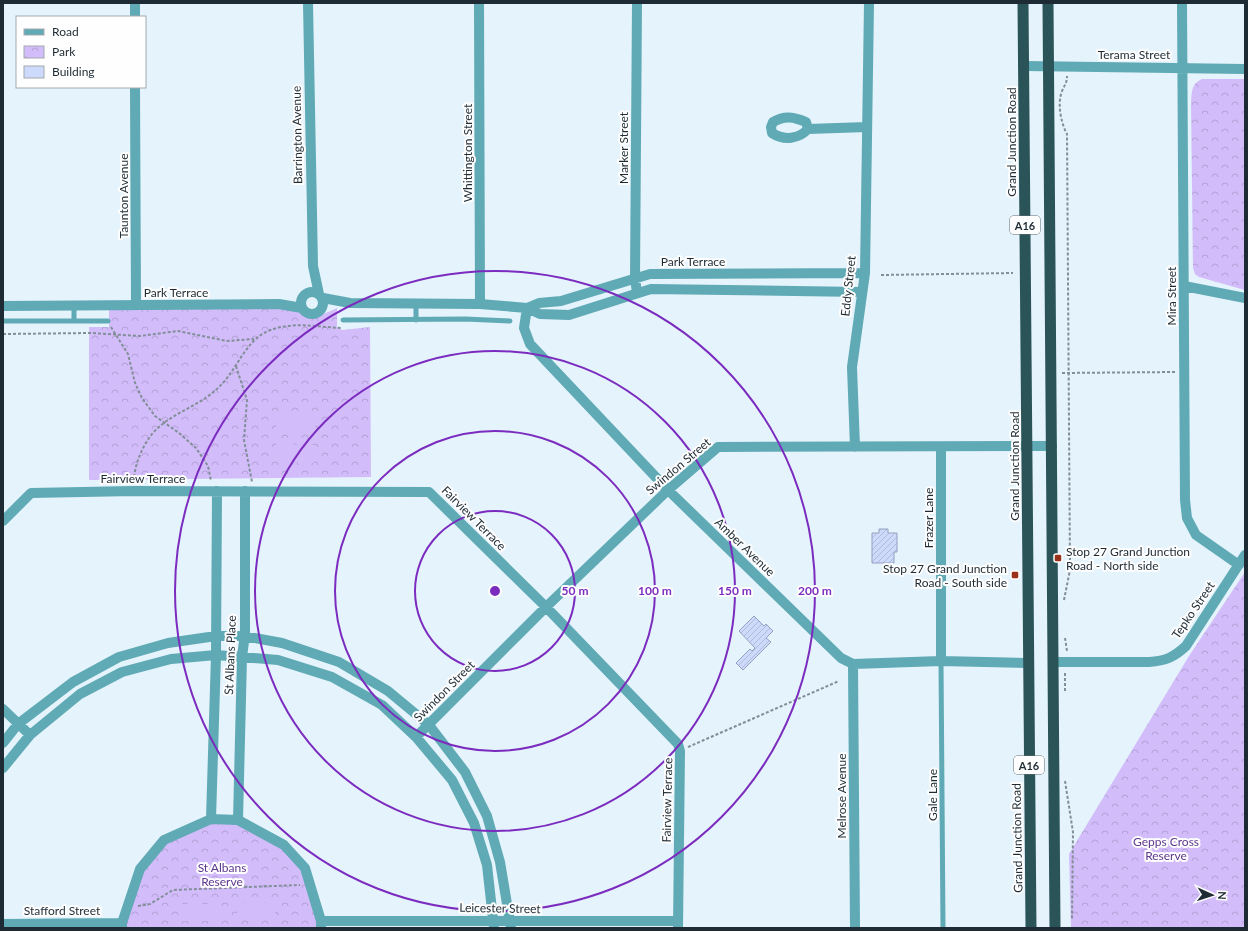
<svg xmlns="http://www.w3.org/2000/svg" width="1248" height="931" viewBox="0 0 1248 931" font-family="Lato,sans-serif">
	<defs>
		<pattern id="park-crowns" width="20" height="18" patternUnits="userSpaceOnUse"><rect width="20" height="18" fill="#d2bcfa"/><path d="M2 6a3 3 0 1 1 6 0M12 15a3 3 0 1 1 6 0" fill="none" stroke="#b4a2d7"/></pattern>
		<pattern id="building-hatch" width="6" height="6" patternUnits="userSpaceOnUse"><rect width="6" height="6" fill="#cedafb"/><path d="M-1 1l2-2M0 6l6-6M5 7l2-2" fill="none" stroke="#b0bbd8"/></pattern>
	</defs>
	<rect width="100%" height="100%" fill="#e5f3fc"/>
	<!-- park -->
	<path fill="url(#park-crowns)" d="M1202,79H1245V290L1199,277L1195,274L1193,268L1191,103C1192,92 1191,84 1202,79Z
		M284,308C313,313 306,323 337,308V327L342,330L370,327L371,477L89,480V327H109V309Z
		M1245,572V928H1071L1069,854L1189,656Z
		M238,820L284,845L305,868L321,928H122L140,869L164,840L192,827Z"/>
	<!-- pitch -->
	<path fill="#d2bcfa" d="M276,415L315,416V434L276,433Z
		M276,444L315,445L314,463L275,462Z
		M237,903H275V920H237Z
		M182,904H220V921H182Z"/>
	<!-- building -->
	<path fill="url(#building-hatch)" stroke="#95a0c0" d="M879,529H888V533H897V552H894V563H872V533H879Z
		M754,616L764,626L766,624L773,631L766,638L771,642L743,670L736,663L750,649L752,651L755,648L739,631Z"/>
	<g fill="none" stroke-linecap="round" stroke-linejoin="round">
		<!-- path -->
		<path stroke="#828f98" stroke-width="2" stroke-dasharray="3 2" stroke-linecap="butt" d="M881,275L1013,273
			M111,327L128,354L135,383L142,398L155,416L179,433L196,448L208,466L211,481
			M3,334L91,333L140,336L178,331L227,341L254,339
			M236,366L247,400L244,440L252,482
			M1062,373L1175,372
			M134,482C134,465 142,447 152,434C170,413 199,407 219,387C237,370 245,341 268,331C291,321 317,327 341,328
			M1064,600L1070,570L1067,134C1061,123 1057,104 1062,91C1065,84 1067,83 1067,76
			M1065,638L1067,651
			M1065,691V672
			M688,747L839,681
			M1065,781L1073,832L1072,920
			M138,906L150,904L173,890L300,885"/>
		<!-- service -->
		<path stroke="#5faab4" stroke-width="5" d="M343,320L465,319L510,321
			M416,320V304
			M3,321H108
			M74,321V306
			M941,661L943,928"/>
		<!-- minor -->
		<path stroke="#5faab4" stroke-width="10" d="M135,3V17
			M308,3L313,266L319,294
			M479,3L480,304
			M637,3L635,278L637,293
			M1182,3L1185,500L1187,518L1196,535L1239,565
			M1024,66L1245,69
			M135,87L136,305
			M808,129L806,122C794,117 785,115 773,122L771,127L772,133C784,141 799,139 808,129L867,127
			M1184,286L1245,298
			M301 303a11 11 0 1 1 22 0a11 11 0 1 1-22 0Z
			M861,292L651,289L569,315L540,314L527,308L539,303L561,301L650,274L865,273
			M323,298L350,303L480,304L527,308L524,328L530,344L668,490L841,658L853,664L941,661L1028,663
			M3,306L279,304L302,308
			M855,447L852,367L865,273L869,3
			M941,447V661
			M3,521L31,493L134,491L429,492L546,607L678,744L680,751L678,928
			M1053,662H1149C1166,661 1174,657 1186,646L1245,555
			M853,664L855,928
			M3,709L30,735
			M416,737L546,607L668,490L718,447L1052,446
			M3,743L18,724L73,682L119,657L168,643L216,636H244L282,643L339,662L388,691L429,725L465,772L487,816L500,862L511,928
			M3,768L30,735L80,694L122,672L171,659L216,655L278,660L332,677L382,705L416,737L452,780L474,823L487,865L494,928
			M211,819L216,655L217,491
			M238,820L242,657L245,634V491
			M321,921H678
			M3,924L122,923
			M122,928V923L140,869L164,840L211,819L238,820L284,845L305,868L321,921V928"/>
		<!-- trunk -->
		<path stroke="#2b5459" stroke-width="11" d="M1023,3L1031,928
			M1048,3L1055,928"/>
	</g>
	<!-- distance rings -->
	<g fill="none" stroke="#7b2cbf" stroke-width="2">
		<circle cx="495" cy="591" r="80"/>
		<circle cx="495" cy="591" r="160"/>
		<circle cx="495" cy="591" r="240"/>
		<circle cx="495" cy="591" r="320"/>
	</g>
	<!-- markers -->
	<g fill="#9a311a" stroke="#fefefe" stroke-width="1.5">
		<rect x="1054" y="554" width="8" height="8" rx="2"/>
		<rect x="1011" y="571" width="8" height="8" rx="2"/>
	</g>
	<g text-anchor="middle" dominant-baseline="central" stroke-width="4" stroke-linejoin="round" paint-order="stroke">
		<!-- shield labels -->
		<g fill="#fefefe" stroke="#616a71" stroke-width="1">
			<rect x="1010" y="216" width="30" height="18" rx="3"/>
			<rect x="1014" y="756" width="30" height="18" rx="3"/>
		</g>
		<g font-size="11" font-weight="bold" fill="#1e2b34">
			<text x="1025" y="225">A16</text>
			<text x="1029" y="765">A16</text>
		</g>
		<!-- street labels -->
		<g font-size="12" fill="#1e2b34" stroke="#fefefe">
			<text x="1134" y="54">Terama Street</text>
			<text transform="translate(297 135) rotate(-91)">Barrington Avenue</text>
			<text transform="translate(1011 142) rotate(-90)">Grand Junction Road</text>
			<text transform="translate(623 148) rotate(-90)">Marker Street</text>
			<text transform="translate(467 153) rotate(-90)">Whittington Street</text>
			<text transform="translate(123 196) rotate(-90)">Taunton Avenue</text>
			<text x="693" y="261">Park Terrace</text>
			<text transform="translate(848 286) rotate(-84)">Eddy Street</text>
			<text x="176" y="292">Park Terrace</text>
			<text transform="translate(1171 296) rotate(-90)">Mira Street</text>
			<text transform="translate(678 466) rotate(-40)">Swindon Street</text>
			<text transform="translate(1014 466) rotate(-90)">Grand Junction Road</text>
			<text x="143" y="478">Fairview Terrace</text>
			<text transform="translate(474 518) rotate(45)">Fairview Terrace</text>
			<text transform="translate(928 518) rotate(-90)">Frazer Lane</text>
			<text transform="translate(745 547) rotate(44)">Amber Avenue</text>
			<text transform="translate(1193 610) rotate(-56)">Tepko Street</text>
			<text transform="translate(230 655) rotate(-88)">St Albans Place</text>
			<text transform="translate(444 691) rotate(-45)">Swindon Street</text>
			<text transform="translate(932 795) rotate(-90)">Gale Lane</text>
			<text transform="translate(841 796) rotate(-90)">Melrose Avenue</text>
			<text transform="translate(667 800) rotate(-89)">Fairview Terrace</text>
			<text transform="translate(1017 838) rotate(-91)">Grand Junction Road</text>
			<text transform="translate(500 908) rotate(1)">Leicester Street</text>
			<text x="62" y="910">Stafford Street</text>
		</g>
		<!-- poi labels -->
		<g font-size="12" fill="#1e2b34" stroke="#fefefe" text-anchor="start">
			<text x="1066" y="551">Stop 27 Grand Junction<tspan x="1066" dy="14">Road - North side</tspan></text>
			<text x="1007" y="568" text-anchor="end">Stop 27 Grand Junction<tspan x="1007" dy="14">Road - South side</tspan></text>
		</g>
		<!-- park labels -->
		<g font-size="12" fill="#5d378e" stroke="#fefefe">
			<text x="1166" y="841">Gepps Cross<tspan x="1166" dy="14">Reserve</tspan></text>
			<text x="222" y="867">St Albans<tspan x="222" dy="14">Reserve</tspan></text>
		</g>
	</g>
	<circle cx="495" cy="591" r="6" fill="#7b2cbf" stroke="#fefefe" stroke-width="2"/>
	<g font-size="12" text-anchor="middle" font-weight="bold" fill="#7b2cbf" stroke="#fefefe" stroke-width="4" stroke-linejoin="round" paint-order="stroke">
		<text x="575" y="595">50 m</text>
		<text x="655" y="595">100 m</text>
		<text x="735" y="595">150 m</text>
		<text x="815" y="595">200 m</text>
	</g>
	<!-- border -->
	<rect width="1248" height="931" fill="none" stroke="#1e2b34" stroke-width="8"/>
	<!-- legend -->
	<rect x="16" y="16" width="130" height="72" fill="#fefefe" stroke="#a4aaad"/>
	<rect x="24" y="29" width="20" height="6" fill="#5faab4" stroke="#a4aaad"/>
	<text x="52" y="36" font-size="12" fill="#1e2b34">Road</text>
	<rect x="24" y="46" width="20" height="12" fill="url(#park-crowns)" stroke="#a4aaad"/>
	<text x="52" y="56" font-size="12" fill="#1e2b34">Park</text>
	<rect x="24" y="66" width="20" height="12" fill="#cedafb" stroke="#a4aaad"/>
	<text x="52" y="76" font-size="12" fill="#1e2b34">Building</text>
	<!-- north arrow -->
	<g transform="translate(1212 895) rotate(93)" stroke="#fefefe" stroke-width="3" paint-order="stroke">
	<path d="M0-3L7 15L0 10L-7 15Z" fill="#1e2b34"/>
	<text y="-6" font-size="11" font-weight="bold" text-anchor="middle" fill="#1e2b34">N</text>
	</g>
</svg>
